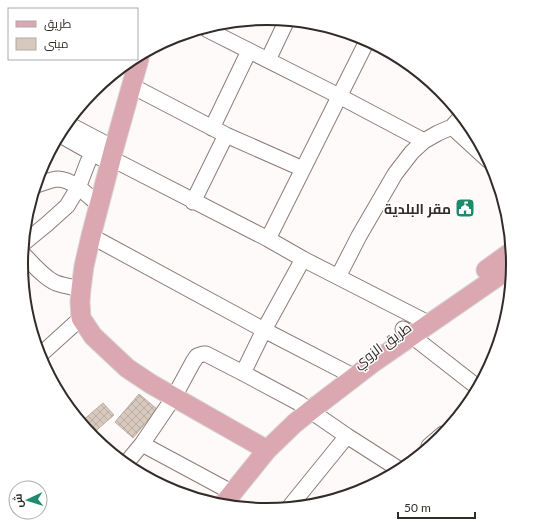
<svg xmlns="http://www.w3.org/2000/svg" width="534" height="528" viewBox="0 0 534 528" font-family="Lato,Cairo,sans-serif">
	<defs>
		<pattern id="building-cross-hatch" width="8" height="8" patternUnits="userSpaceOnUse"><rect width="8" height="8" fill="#d7c9be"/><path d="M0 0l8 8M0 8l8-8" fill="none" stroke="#b9ada3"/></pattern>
	</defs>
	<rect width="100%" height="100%" fill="#fefaf9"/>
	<!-- building -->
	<path fill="url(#building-cross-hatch)" stroke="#bcaea3" d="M139,394L157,409L133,438L115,422Z
		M103,403L114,415L91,435L82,421Z"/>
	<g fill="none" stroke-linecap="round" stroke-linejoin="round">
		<!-- minor casing -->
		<g stroke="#8d7c78" stroke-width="17">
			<path id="minor" d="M208,30L339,96L424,141
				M268,60L286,22
				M132,86L226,135L303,169
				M70,125L108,145
				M452,127L488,160
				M212,128L249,51
				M62,136L110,163H120L268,239L303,259L430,324
				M37,185C43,183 52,179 58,179C74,180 87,195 98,204
				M193,202L226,135
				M91,236L264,330L355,377
				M268,239L367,41
				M25,242L47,224L67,206L78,188L88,162L99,140
				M23,254C32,263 44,278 56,283C64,286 73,287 81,289
				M338,277L359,236L395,174L412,152L424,141L438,133L452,127L460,118
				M403,329L476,386
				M39,356L81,318
				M243,373L264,330L303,259
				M142,444L233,493
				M429,446L443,434
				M128,461L142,444L174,397L193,362L197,356L203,354H206L243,373L299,403L347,436L397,468
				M291,505L347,436"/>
		</g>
		<!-- major casing -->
		<g stroke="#d6d5d4" stroke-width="21">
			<path id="major" d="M139,59L114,148L91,236L84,266L81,289L80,302L81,318L93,336L127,368L151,384L267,450
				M486,270L511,252
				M225,502L267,450L295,423L310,411L374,362L513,266"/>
		</g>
		<!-- minor -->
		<use href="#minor" stroke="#fff" stroke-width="15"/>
		<!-- major -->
		<use href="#major" stroke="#dba7b1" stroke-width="19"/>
	</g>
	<!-- icons -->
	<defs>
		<g id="civic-square" transform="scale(1)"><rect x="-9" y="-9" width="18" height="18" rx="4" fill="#1c8b6b" stroke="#fff"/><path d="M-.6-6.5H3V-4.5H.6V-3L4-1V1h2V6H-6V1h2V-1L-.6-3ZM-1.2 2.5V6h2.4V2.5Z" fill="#fff"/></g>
	</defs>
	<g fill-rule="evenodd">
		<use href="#civic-square" x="465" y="208"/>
	</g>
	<g text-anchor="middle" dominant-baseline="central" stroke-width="3" stroke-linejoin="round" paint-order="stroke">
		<!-- poi labels -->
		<g font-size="14" font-weight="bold" fill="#322b29" stroke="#fff" text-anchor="end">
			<text x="451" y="208">مقر البلدية</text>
		</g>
		<!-- street labels -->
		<g font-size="14" fill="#322b29" stroke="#fff">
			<text transform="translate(382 345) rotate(-36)">طريق الزوي</text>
		</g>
	</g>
	<!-- crop -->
	<path d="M0 0H534V528H0ZM28 264a239 239 0 1 1 478 0a239 239 0 1 1-478 0Z" fill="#fff" fill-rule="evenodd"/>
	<path fill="none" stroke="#322b29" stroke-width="2" d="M28 264a239 239 0 1 1 478 0a239 239 0 1 1-478 0Z"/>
	<!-- legend -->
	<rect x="8" y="8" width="130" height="52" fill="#ffffff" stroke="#adaaa9"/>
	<rect x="16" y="21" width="20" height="6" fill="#dba7b1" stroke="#adaaa9"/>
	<text x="44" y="28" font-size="12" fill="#322b29">طريق</text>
	<rect x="16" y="38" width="20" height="12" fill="#d7c9be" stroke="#adaaa9"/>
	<text x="44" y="48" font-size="12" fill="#322b29">مبنى</text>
	<!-- north arrow -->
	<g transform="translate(28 500) rotate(266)"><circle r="19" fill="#ffffff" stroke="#adaaa9"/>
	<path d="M0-3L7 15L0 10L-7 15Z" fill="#1c8b6b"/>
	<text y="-6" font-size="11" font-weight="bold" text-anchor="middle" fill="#322b29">ش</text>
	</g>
	<!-- scale -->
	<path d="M398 512v6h77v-6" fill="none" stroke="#322b29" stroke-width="2"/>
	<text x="404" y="512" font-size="12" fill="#322b29" stroke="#ffffff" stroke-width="3" paint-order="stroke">50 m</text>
</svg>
